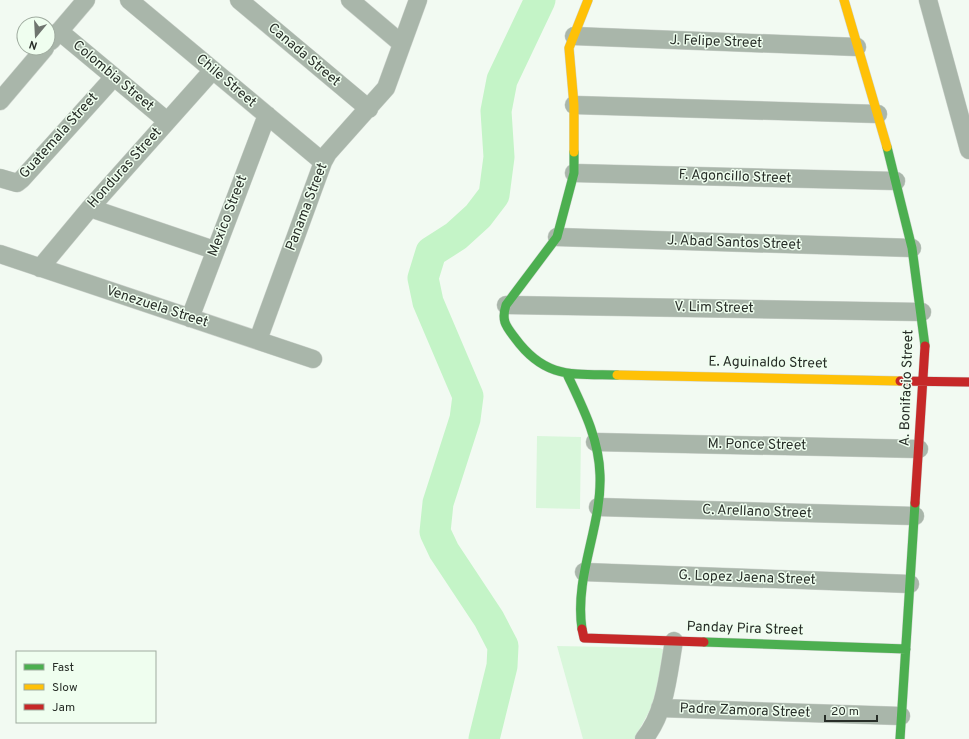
<svg xmlns="http://www.w3.org/2000/svg" width="969" height="739" viewBox="0 0 969 739" font-family="Overpass,sans-serif">
	<rect width="100%" height="100%" fill="#f2faf2"/>
	<!-- green -->
	<path fill="#d9f7db" d="M537,436L581,437L580,509L536,508Z
		M557,646L660,648L664,650L655,701L634,739H583Z"/>
	<g fill="none" stroke-linecap="round" stroke-linejoin="round">
		<!-- river -->
		<path stroke="#c4f4c7" stroke-width="31" d="M484,739L502,666L503,646L489,619L444,551L435,532L438,503L465,419L468,396L428,302L423,278L431,252L456,236L478,216L494,195L499,157L496,111L502,80L540,0"/>
		<!-- street casing -->
		<g stroke="#ced4ce" stroke-width="19">
			<path id="street" d="M129,0L323,162
				M239,0L369,109
				M350,0L402,44
				M928,0L969,150
				M59,31L167,121
				M574,36L857,47
				M51,41L86,0
				M0,101L45,48
				M574,105L878,114
				M574,173L896,181
				M0,178L17,183L22,179L114,77
				M90,208L214,250
				M557,237L912,248
				M0,254L313,359
				M40,268L90,208L213,70
				M506,305L922,312
				M190,318L267,115
				M258,340L323,162L328,153L386,88L418,0
				M595,442L919,449
				M598,507L915,516
				M584,572L910,584
				M660,708L901,716
				M644,739C666,712 668,674 674,641"/>
		</g>
		<!-- fast casing -->
		<g stroke="#ced4ce" stroke-width="10">
			<path id="fast" d="M887,147L912,248L925,346
				M574,152V173L557,237L506,305C501,321 506,326 515,338C545,379 572,374 617,375
				M567,374C582,406 599,438 600,475C602,527 574,576 582,629
				M704,642L906,649
				M900,739L915,503"/>
		</g>
		<!-- slow casing -->
		<g stroke="#ced4ce" stroke-width="10">
			<path id="slow" d="M844,0L887,147
				M574,152V105L569,48L588,0
				M617,375L900,381"/>
		</g>
		<!-- jam casing -->
		<g stroke="#ced4ce" stroke-width="10">
			<path id="jam" d="M900,381L969,382
				M915,503L925,346
				M582,629L584,638L704,642"/>
		</g>
		<!-- street -->
		<use href="#street" stroke="#a9b6aa" stroke-width="18"/>
		<!-- fast -->
		<use href="#fast" stroke="#4caf50" stroke-width="9"/>
		<!-- slow -->
		<use href="#slow" stroke="#ffc107" stroke-width="9"/>
		<!-- jam -->
		<use href="#jam" stroke="#c62828" stroke-width="9"/>
	</g>
	<g text-anchor="middle" dominant-baseline="central" stroke-width="3" stroke-linejoin="round" paint-order="stroke">
		<!-- street labels -->
		<g font-size="14" fill="#282e28" stroke="#effeef">
			<text transform="translate(716 42) rotate(2)">J. Felipe Street</text>
			<text transform="translate(304 55) rotate(40)">Canada Street</text>
			<text transform="translate(113 76) rotate(40)">Colombia Street</text>
			<text transform="translate(226 81) rotate(40)">Chile Street</text>
			<text transform="translate(59 136) rotate(-48)">Guatemala Street</text>
			<text transform="translate(125 168) rotate(-48)">Honduras Street</text>
			<text transform="translate(735 177) rotate(2)">F. Agoncillo Street</text>
			<text transform="translate(307 207) rotate(-69)">Panama Street</text>
			<text transform="translate(228 216) rotate(-69)">Mexico Street</text>
			<text transform="translate(734 243) rotate(2)">J. Abad Santos Street</text>
			<text transform="translate(157 307) rotate(18)">Venezuela Street</text>
			<text transform="translate(714 308) rotate(1)">V. Lim Street</text>
			<text transform="translate(768 363) rotate(1)">E. Aguinaldo Street</text>
			<text transform="translate(907 388) rotate(-88)">A. Bonifacio Street</text>
			<text transform="translate(757 445) rotate(1)">M. Ponce Street</text>
			<text transform="translate(757 512) rotate(2)">C. Arellano Street</text>
			<text transform="translate(747 578) rotate(2)">G. Lopez Jaena Street</text>
			<text transform="translate(745 629) rotate(2)">Panday Pira Street</text>
			<text transform="translate(745 711) rotate(2)">Padre Zamora Street</text>
		</g>
	</g>
	<!-- legend -->
	<rect x="16" y="651" width="140" height="72" fill="#effeef" stroke="#9fab9f"/>
	<rect x="24" y="664" width="20" height="6" fill="#4caf50" stroke="#9fab9f"/>
	<text x="52" y="671" font-size="12" fill="#282e28">Fast</text>
	<rect x="24" y="684" width="20" height="6" fill="#ffc107" stroke="#9fab9f"/>
	<text x="52" y="691" font-size="12" fill="#282e28">Slow</text>
	<rect x="24" y="704" width="20" height="6" fill="#c62828" stroke="#9fab9f"/>
	<text x="52" y="711" font-size="12" fill="#282e28">Jam</text>
	<!-- north arrow -->
	<g transform="translate(36 36) rotate(198)"><circle r="19" fill="#effeef" stroke="#9fab9f"/>
	<path d="M0-3L7 15L0 10L-7 15Z" fill="#6f756f"/>
	<text y="-6" font-size="11" font-weight="bold" text-anchor="middle" fill="#282e28">N</text>
	</g>
	<!-- scale -->
	<path d="M825 715v6h52v-6" fill="none" stroke="#282e28" stroke-width="2"/>
	<text x="831" y="715" font-size="12" fill="#282e28" stroke="#effeef" stroke-width="3" paint-order="stroke">20 m</text>
</svg>
